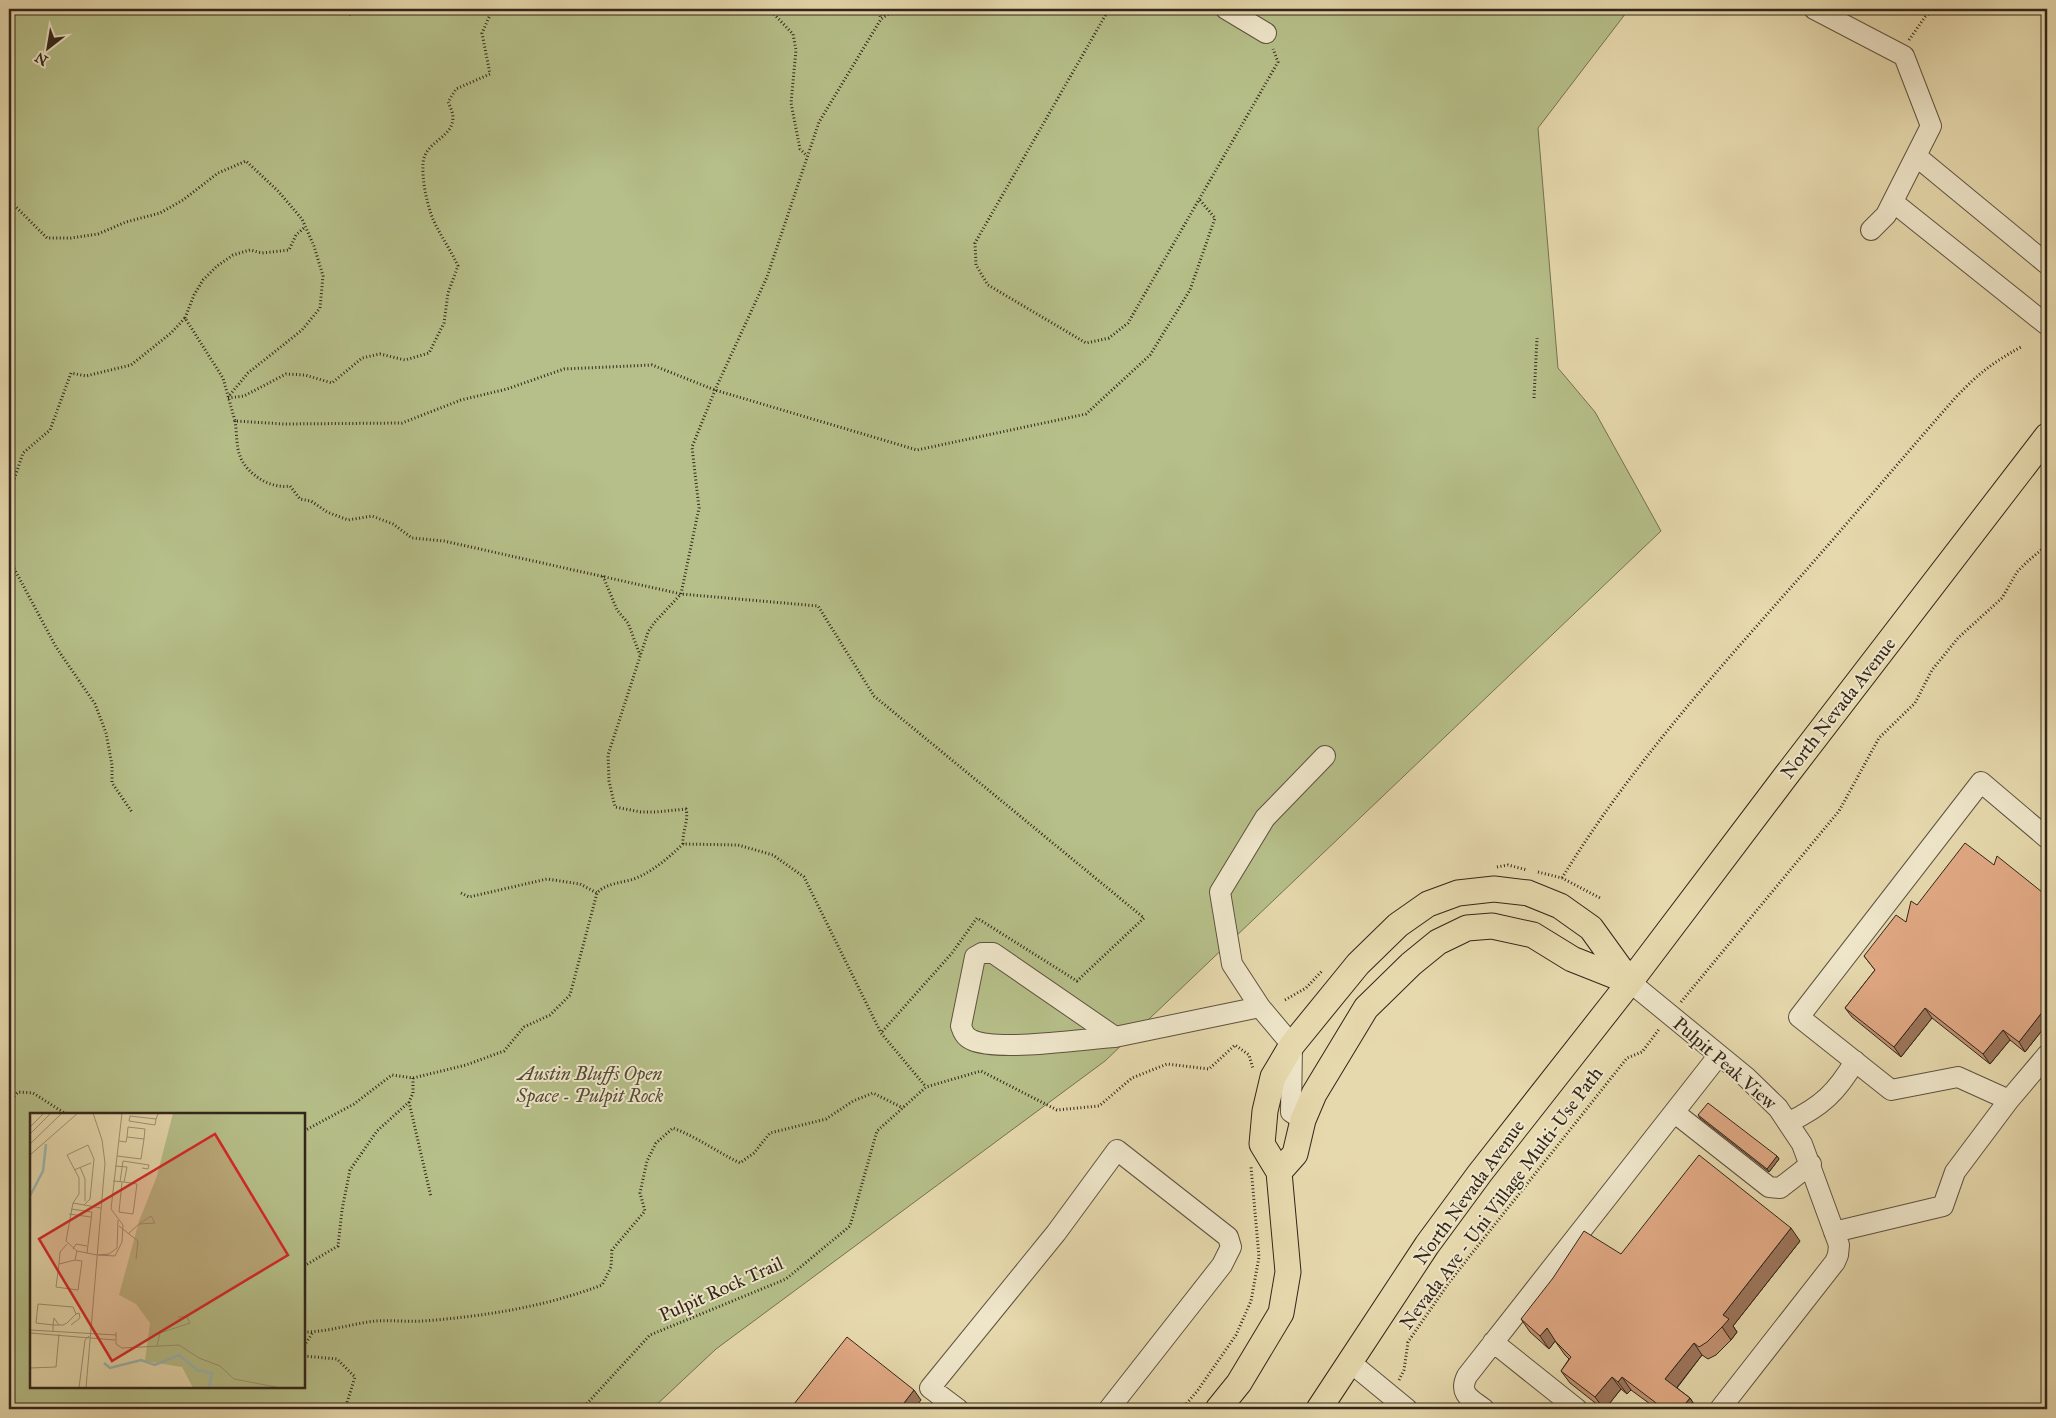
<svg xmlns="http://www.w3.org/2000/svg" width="2056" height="1418" viewBox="0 0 2056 1418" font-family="'IM FELL Great Primer',serif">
	<rect width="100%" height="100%" fill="#e6d9ad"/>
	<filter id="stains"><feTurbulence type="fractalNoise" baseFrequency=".004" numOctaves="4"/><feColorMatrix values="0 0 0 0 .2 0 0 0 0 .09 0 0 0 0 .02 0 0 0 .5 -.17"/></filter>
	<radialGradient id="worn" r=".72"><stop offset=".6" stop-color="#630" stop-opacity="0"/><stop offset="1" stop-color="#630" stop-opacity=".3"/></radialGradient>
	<!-- green -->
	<path fill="#b6bf89" stroke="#747252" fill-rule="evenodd" d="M9,9H1629L1538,128L1558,368L1595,412L1661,531L1105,1061L716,1349L652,1409H9ZM31,1114H304V1387H31Z"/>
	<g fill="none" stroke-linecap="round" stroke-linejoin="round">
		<!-- minor casing -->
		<g stroke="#5f5340" stroke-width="22">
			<path id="minor" d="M1226,9L1266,33
				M1814,9L1904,56L1931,126L1886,215L1871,230
				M1916,156L2047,264
				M1893,202L2047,325
				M2047,838L1981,782L1799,1017L1891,1090L1958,1077L2009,1100L2047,1055
				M1630,982L1746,1077L1778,1108L1802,1144L1839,1245L1838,1255L1835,1262L1720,1409
				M1115,1037C1084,1039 998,1052 972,1040C965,1037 963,1032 961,1026L975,957L982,953H993L1115,1037L1260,1007
				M1675,1113L1769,1187L1780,1188L1811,1164
				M1303,1120L1291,1112L1292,1045L1260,1007L1232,964L1220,892L1265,818L1325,756
				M1789,1122C1821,1107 1837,1092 1855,1061
				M1834,1232L1943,1206L1955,1172L2009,1100
				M1493,1342L1577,1409
				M1350,1362L1407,1409
				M958,1409L930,1388L1056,1233L1117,1150L1228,1237L1231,1247L1222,1265L1109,1409
				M1484,1409C1471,1399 1458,1394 1467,1376L1719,1055"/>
		</g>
		<!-- major casing -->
		<g stroke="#32261b" stroke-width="27">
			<path id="major" d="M1279,1172L1295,1154L1303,1120L1314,1094L1366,1008L1411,964L1438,942L1467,928L1492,926L1533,935L1572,959L1630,982
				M1218,1409L1239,1383L1281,1313L1288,1272L1279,1172L1262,1144L1265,1111L1273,1077L1292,1045L1358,964L1398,925L1428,904L1458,893L1494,889L1528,893L1560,906L1591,928L1630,982
				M1319,1409L1427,1245L1480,1173L1630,982L1785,777L2047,436"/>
		</g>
		<!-- path -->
		<path stroke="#32261b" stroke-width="3" stroke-dasharray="1 2.5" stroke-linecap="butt" d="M336,9L350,14L357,9
			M769,9L793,34L796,50L791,103L800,149L807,156
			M878,9L881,19
			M1109,9L975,243L976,265L988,285L1086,343L1109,338L1128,323L1278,62L1273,49
			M1909,40L1925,17L1934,9
			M9,200L47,238H71L98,234L126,222L160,213L183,200L218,173L246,161L278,191L302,219L314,246L323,276L320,308L302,330L248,373L228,397
			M185,318L194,295L203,280L217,266L233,255L250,250L262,253L289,250L296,235L305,227
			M228,398L244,396L286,374L305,375L332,383L362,358L380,354L405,360L429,353L444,323L448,293L458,266C450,248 437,231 431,214C426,199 422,179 423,164C424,141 453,139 453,117C453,113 450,106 448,102L456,89L490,74L482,33L490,15L489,9
			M1534,398L1537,338
			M235,421C237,432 236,446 240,456C247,475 271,489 290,486L300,499L311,501L327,512L348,520L372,516L393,524L412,538L444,541L681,594L818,606L874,696L1144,918L1077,981L977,918L952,953L881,1033
			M9,483L14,480L23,453L50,430L71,373L86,376L131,365L171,333L185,318L223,378L235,421L284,424L402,423L461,400L507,389L564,369L652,365L715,390L917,450L1086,414L1150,355L1190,290L1215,218L1199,199
			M9,559L56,647L95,704L106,733L112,765V783L132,812
			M603,576L617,610L628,623L640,655
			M683,844C682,832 689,820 686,809L656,812H641L615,807L609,781L608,755L648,632L654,623L681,594L699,508L692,447L715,390L767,277L819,122L881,19L895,9
			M1497,867L1508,865L1527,870
			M1538,872L1562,878L1600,898
			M1562,878C1629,768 1716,672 1801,576C1853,517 1904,456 1956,397C1979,373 1992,363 2021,347
			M461,893L469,897L547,879L580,884L597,893
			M1285,1000L1306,988L1322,971
			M1681,1002L1839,811L1879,738L1915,703L1932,670L1958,638L2002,598L2017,572L2028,561L2047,545
			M9,1101L18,1092L33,1093L66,1114
			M409,1102L431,1197
			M304,1131L354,1104L392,1075L413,1078L466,1065L504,1051L524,1027L550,1015L570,995L597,893C606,883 622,883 634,879C654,871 668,858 683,844L738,845L773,855L804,877L881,1033L926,1087
			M304,1266L338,1246L342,1210L350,1170L377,1131L409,1102L413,1093V1078
			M304,1332C328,1332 351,1324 375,1321C391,1320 408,1322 424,1321C486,1316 544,1307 602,1285L611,1267L612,1250L645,1211L640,1193L647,1161L656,1143L673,1128C697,1137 717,1152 740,1163L754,1153L770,1133L826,1119L853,1101L873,1093L903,1108
			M304,1346L313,1332
			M304,1356L337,1359L355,1377L345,1409
			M1399,1380L1404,1370L1408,1342L1450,1281L1627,1058L1642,1052L1660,1028
			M582,1409L650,1335L786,1279L850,1226L877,1131L926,1087L981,1071L1057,1110L1099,1106L1132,1078L1167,1064L1209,1069L1235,1045L1249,1055L1253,1069
			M1182,1409L1198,1390L1236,1335L1251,1301L1259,1257L1251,1167"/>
		<!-- minor -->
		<use href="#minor" stroke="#efe6ca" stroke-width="20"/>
		<!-- major -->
		<use href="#major" stroke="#e6d9ad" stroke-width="25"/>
	</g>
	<!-- wall -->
	<path fill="#c19172" stroke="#32261b" d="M1994,865L2047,896V1024L2025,1052L2010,1040L1990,1064L1932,1018L1901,1057L1852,1017L1845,1008L1875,970L1864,956L1906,922L1917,905Z
		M1698,1115L1777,1156L1779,1159L1769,1172L1700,1118Z
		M1800,1241L1733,1326L1737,1332L1731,1340L1716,1355L1708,1359L1702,1355L1677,1388L1690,1398L1697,1409H1657L1631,1390L1627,1394L1621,1389L1605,1409H1603L1570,1383L1561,1371L1569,1359L1565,1355L1555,1341L1549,1349L1530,1332L1521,1319L1621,1254Z"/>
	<!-- shaded-wall -->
	<path fill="#9d765c" stroke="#32261b" d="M2047,1006V1024L2025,1052L2019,1042Z
		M1925,1008L1932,1018L1901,1057L1894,1047Z
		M2003,1030L2010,1040L1990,1064L1983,1054Z
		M1777,1156L1779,1159L1769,1172L1767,1169Z
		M1791,1228L1800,1241L1733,1326L1737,1332L1731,1340L1722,1327L1723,1315Z
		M1547,1328L1556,1340L1549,1349L1540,1336Z
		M1694,1343L1702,1355L1674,1391L1665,1379Z
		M1612,1377L1621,1389L1605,1409H1604L1595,1397Z
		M1622,1377L1631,1390L1627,1394L1618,1382Z
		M914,1390L921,1400L914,1409H908L904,1403Z
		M1690,1398L1697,1409H1681Z"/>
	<!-- building -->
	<path fill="#e0a984" stroke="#32261b" d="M1965,843L1994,865L1997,856L2047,896V1006L2019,1042L2003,1030L1983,1054L1925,1008L1894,1047L1845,1008L1875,970L1864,956L1896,915L1906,922L1911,901L1917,905Z
		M1708,1103L1777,1156L1767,1169L1698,1115Z
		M1699,1155L1791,1228L1723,1315L1729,1319L1722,1327L1707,1342L1699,1347L1694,1343L1665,1379L1690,1398L1681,1409H1664L1622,1377L1618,1382L1612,1377L1595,1397L1561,1371L1571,1357L1556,1342L1547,1328L1540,1336L1521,1319L1553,1278L1584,1231L1621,1254Z
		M847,1337L914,1390L904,1403L912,1409H790Z"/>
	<g text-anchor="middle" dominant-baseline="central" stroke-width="4" stroke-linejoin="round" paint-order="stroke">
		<!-- street labels -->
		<g font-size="19" fill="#32261b" stroke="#efe6ca">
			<text transform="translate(1838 708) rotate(-52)">North Nevada Avenue</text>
			<text transform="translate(1725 1063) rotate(41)">Pulpit Peak View</text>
			<text transform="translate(1469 1192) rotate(-54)">North Nevada Avenue</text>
			<text transform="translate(1501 1198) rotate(-53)">Nevada Ave - Uni Village Multi-Use Path</text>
			<text transform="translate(721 1289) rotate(-24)">Pulpit Rock Trail</text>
		</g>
		<!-- park labels -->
		<g font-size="19" font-style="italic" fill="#534c36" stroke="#efe6ca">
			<text x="590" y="1073">Austin Bluffs Open<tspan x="590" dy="22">Space - Pulpit Rock</tspan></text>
		</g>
	</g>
	<!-- overview -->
	<g transform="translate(30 1113)">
		<rect width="275" height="275" fill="#e6d9ad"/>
		<path d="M143,0H275V275H163L152,254L115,248L120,210L106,191L89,182L109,108L127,63Z" fill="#b6bf89"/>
		<path fill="none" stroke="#9bb7b5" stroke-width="2.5" d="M0,83L13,58L16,31M0,86V114M74,250L80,255L111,247L125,252L149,242L167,257L182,260L179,275"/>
		<path fill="none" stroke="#9e9173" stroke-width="1" d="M126,6L100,3L99,8L125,12L126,6L128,1M0,14L14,0M0,21L21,0M97,24L98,14L115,16L114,26M0,31L32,0M0,42L48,0M87,43L111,46L114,26L97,24L96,29L89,28M50,54L55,66V88M44,57L61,50M83,68L94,69L97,54L85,53M90,69L93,48L119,52L118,56L112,55M92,69L89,99L103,101L107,71L94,69M43,90L49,81V65L37,42L58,32L64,46L60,86L54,92M41,96L62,99L57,140M39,101L61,104M89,113L108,128L106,146M98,121L109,111L125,110L121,103L109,111M43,136L46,131L57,133M67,142L47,138L36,128L43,90L71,95M68,142L85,143L92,129L93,112L81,96L92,0M68,142L79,141L87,135L88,107M45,147L29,151L26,174L48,177L52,148L45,147L47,138M29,151L30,139L37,131M41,212L50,205L49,200L46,201M0,217L86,222M23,218V212L6,210L8,191L43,194L46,201L37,210L33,212H23L24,205L29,212M86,219V231L92,235L149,232L169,245L190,253L204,266L251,275M0,220L85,227M127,233L130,220L160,210L157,204H148M0,255L26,254L29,221M49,275L55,227L59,223M56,275L75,50L72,27L63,0"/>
		<path fill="#d62828" fill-opacity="0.15" stroke="#d62828" stroke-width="2.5" d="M185,21L258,142L82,248L9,126Z"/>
		<rect width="275" height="275" fill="none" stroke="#32261b" stroke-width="2.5"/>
	</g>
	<!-- margin -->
	<rect width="2056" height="1418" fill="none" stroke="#e6d9ad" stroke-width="30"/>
	<rect x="10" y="10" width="2036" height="1398" fill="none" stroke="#32261b" stroke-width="2.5"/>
	<rect x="15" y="15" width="2026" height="1388" fill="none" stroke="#32261b"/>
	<!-- north arrow -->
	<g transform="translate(48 48) rotate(211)" stroke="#efe6ca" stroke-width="4" paint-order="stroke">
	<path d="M0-4L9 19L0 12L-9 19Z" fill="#32261b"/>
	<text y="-8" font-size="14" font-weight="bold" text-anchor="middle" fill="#32261b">N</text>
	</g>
	<rect width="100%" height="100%" filter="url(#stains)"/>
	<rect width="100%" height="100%" fill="url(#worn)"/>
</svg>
